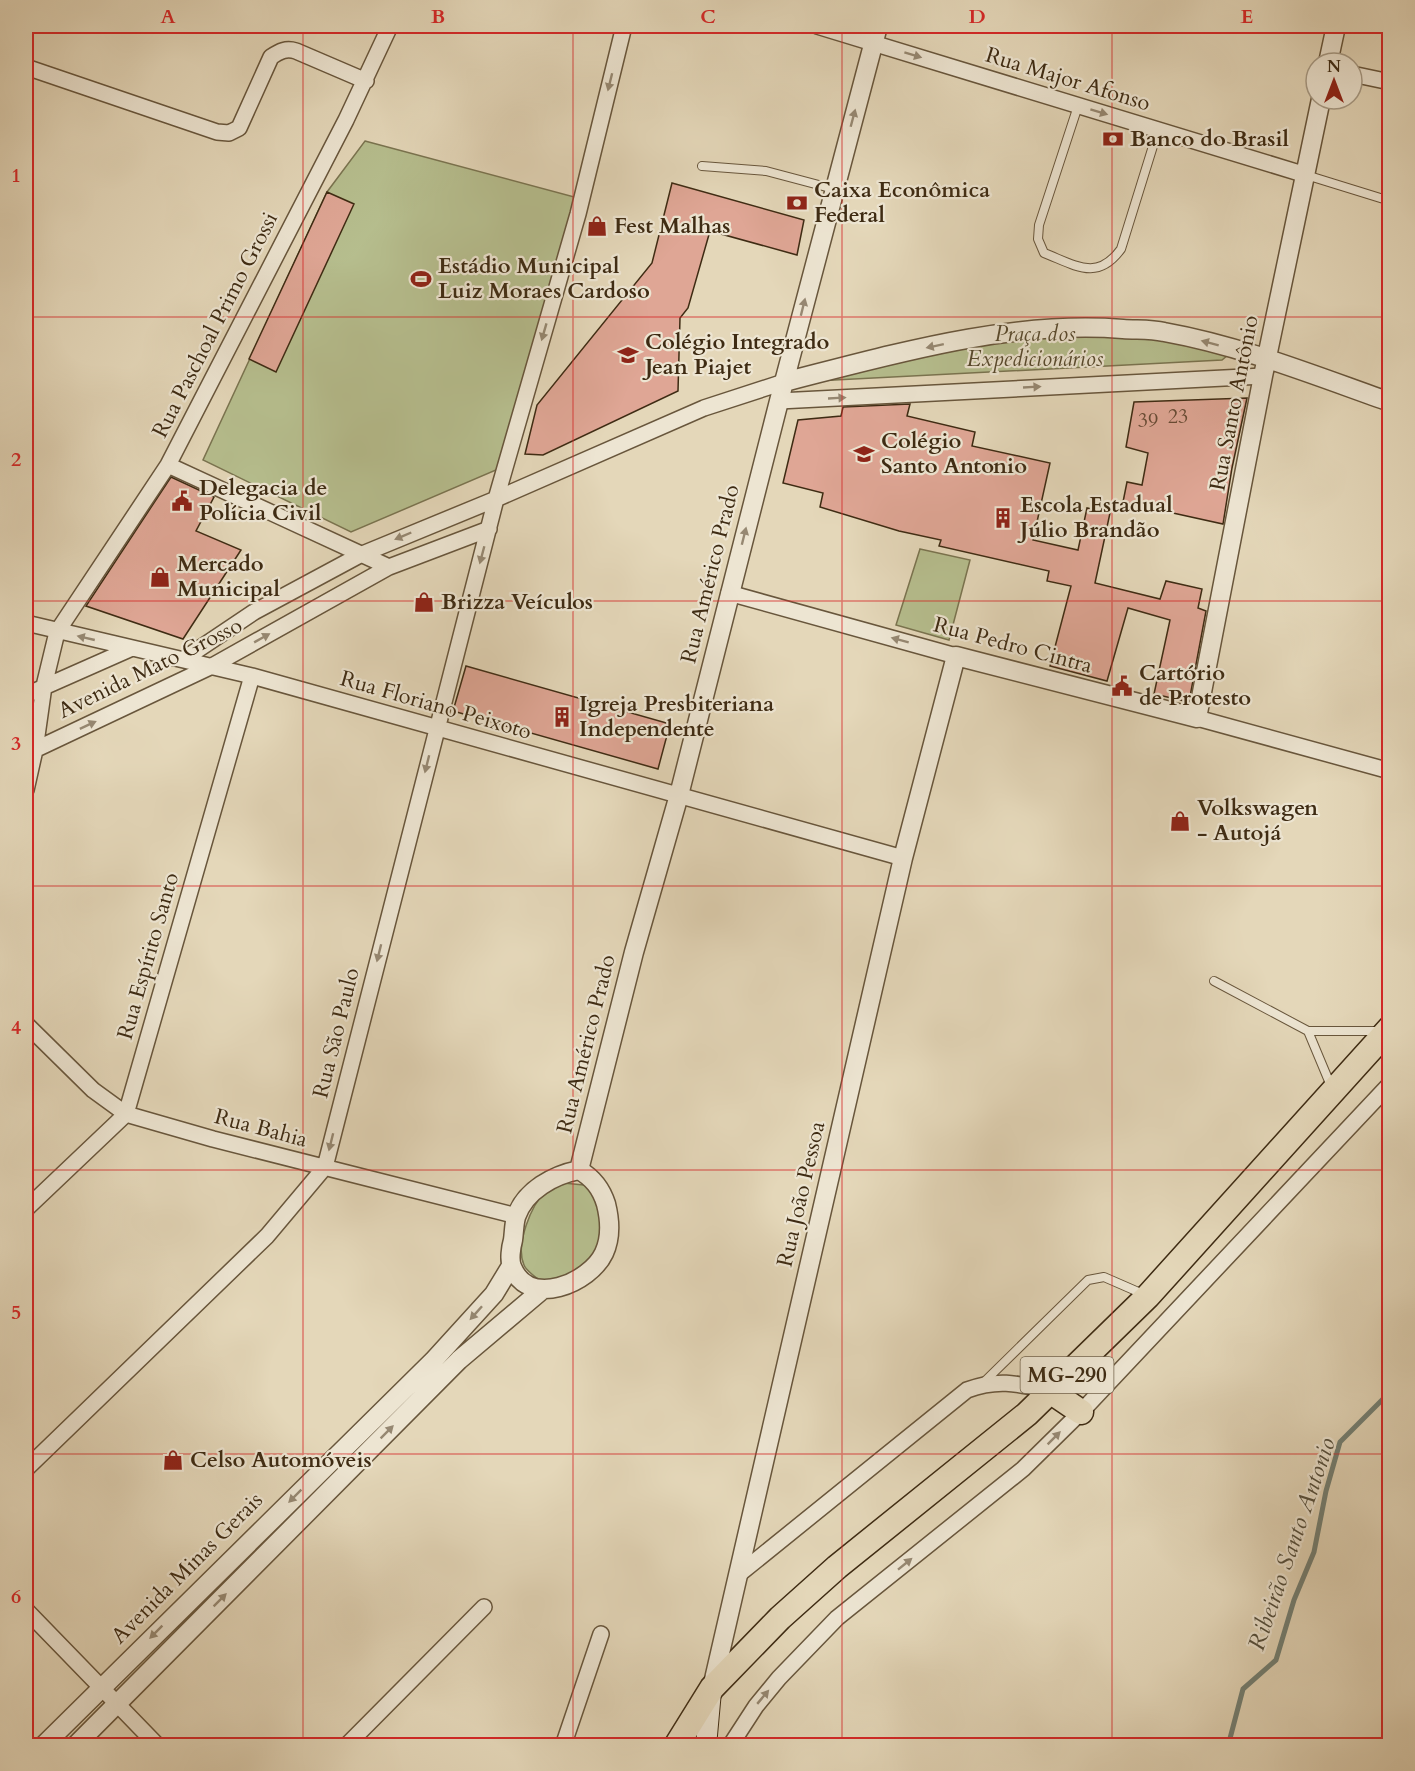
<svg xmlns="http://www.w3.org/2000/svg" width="1415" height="1771" viewBox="0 0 1415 1771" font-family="Cardo,serif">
	<rect width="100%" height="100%" fill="#e4d7b9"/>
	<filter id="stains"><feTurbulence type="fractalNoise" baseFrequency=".00333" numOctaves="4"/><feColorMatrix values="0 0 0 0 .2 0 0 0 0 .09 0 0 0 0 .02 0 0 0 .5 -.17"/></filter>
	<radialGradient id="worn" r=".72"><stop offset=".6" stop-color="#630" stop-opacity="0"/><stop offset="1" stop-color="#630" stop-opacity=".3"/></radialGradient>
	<!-- green -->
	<path fill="#b6be8e" stroke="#7a7450" stroke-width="1.5" d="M365,141L578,198L503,467L351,532L203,460L327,192Z
		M1113,323L1234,350L1222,360L796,382L849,358Z
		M920,549L970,560L949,640L896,625Z
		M563,1183L584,1185L591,1191L599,1204L601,1243L580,1273L558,1279L540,1281C535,1276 526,1271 524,1265C515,1245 531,1205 546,1191C550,1188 558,1186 563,1183Z"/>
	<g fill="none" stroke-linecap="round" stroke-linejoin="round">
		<!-- stream -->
		<path stroke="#738075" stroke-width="5" d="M1228,1746L1243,1689L1276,1660L1294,1600L1314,1552L1326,1491L1340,1442L1390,1392"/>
	</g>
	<!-- building -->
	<path fill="#dfa695" stroke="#3e2b13" stroke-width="1.5" d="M672,183L804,220L797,255L710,231L688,308L680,318L678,391L543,455L525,454L537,405L652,263Z
		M327,192L354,204L276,372L249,359Z
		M1247,398L1232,468L1223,524L1123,502L1127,482L1142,485L1148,453L1126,447L1134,402Z
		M910,404L907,416L975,432L972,446L1050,463L1033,540L1078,550L1087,508L1110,513L1095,583L1160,599L1166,581L1202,589L1198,608L1206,611L1189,702L1154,694L1170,620L1128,608L1107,681L1050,666L1071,586L1047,581L1049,571L939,546L941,540L899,531L820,507L823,493L783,483L798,420L841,416L843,407Z
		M171,477L214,497L196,531L241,550L183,639L86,606Z
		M466,666L670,724L658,769L453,711Z"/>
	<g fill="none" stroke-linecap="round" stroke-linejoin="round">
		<!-- service casing -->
		<g stroke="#68563c" stroke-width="10">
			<path id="service" d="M1078,106L1039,225L1038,239L1044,253C1075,265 1097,282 1121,249L1158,130
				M702,166L766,171L834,189
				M1306,175L1390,201
				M1214,981L1308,1031L1331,1086
				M1308,1031H1379
				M983,1383L1088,1280L1104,1277L1143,1294"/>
		</g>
		<!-- minor casing -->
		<g stroke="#68563c" stroke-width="18">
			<path id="minor" d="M817,26L1306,175
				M26,67L217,132L229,133L239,128L271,57C280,51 286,48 296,51L366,81
				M1352,74L1390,82
				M779,401L1263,376
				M168,465L389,567
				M729,593L956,656
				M26,623L252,676L903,858
				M184,659L254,612L360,555L496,499L704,408L784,382
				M26,695L130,649
				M1197,718L1390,771
				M28,753L212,666L389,567L489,529
				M26,790L35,750L44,686L57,632L168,465L346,120L390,26
				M26,1024L93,1090L126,1114L213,1139L517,1216
				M26,1209L126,1114L252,676
				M26,1469L267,1236L325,1167L496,499L578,214L624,26
				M738,1575L967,1390C999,1378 1019,1384 1050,1391
				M26,1610L158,1746
				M346,1746L484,1607
				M563,1746L601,1634
				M730,1746L756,1706L779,1678L837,1618L1023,1469L1081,1412L1390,1084"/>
		</g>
		<!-- tertiary casing -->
		<g stroke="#68563c" stroke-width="21">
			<path id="tertiary" d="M1328,63L1336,26
				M784,382C894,354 1009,320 1123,329C1137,330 1151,329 1164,332C1242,346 1316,376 1390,402
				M579,1170L634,952L679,795L779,401L878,26
				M579,1170C593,1178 601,1188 606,1204C610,1220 611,1238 604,1253C590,1283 529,1309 512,1267C509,1260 511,1247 513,1240C514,1233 514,1224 516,1217C525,1190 554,1175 579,1170Z
				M712,1688L903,858L956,656L1197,718L1263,376L1321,99
				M43,1746L433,1361L494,1294L511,1266
				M75,1746L459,1360L542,1290"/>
		</g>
		<!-- secondary casing -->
		<g stroke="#3e2b13" stroke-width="22">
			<path id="secondary" d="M706,1746L711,1691"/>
		</g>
		<!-- trunk casing -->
		<g stroke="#3e2b13" stroke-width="27">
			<path id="trunk" d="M1050,1391L1081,1412
				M676,1746L712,1688L780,1618L837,1567L1027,1414L1148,1296L1390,1028"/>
		</g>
		<!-- service -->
		<use href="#service" stroke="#ede5d2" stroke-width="8"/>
		<!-- minor -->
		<use href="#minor" stroke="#ede5d2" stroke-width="15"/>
		<!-- tertiary -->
		<use href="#tertiary" stroke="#ede5d2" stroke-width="18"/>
		<!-- secondary -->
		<use href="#secondary" stroke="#ede5d2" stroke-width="20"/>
		<!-- trunk -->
		<use href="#trunk" stroke="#e4d7b9" stroke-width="24"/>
	</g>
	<!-- one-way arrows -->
	<defs><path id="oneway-solid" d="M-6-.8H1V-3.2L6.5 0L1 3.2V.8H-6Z" transform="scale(1.5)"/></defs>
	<g fill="#968872">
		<use href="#oneway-solid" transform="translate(913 55) rotate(17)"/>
		<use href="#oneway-solid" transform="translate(610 82) rotate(104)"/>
		<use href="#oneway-solid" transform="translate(1099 112) rotate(17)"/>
		<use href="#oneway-solid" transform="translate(853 118) rotate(-75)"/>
		<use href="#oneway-solid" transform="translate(803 307) rotate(-76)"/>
		<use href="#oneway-solid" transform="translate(544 332) rotate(106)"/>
		<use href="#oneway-solid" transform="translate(1210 343) rotate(-165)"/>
		<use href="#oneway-solid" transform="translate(935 346) rotate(168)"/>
		<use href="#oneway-solid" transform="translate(1032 387) rotate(-3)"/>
		<use href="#oneway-solid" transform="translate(837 398) rotate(-3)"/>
		<use href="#oneway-solid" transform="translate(403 536) rotate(157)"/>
		<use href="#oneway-solid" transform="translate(744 536) rotate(-76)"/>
		<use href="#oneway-solid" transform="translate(482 555) rotate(105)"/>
		<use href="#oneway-solid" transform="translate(86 638) rotate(-167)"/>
		<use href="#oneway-solid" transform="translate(262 638) rotate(-29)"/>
		<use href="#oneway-solid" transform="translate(900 640) rotate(-165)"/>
		<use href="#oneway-solid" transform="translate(88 725) rotate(-25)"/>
		<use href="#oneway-solid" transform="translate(427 764) rotate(104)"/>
		<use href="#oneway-solid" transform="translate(379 953) rotate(104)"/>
		<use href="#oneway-solid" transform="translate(331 1142) rotate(104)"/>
		<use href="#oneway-solid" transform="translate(476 1313) rotate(132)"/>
		<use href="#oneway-solid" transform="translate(387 1432) rotate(-45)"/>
		<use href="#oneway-solid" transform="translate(1054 1438) rotate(-45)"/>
		<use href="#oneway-solid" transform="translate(295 1496) rotate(135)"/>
		<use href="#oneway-solid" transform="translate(905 1564) rotate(-39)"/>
		<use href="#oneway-solid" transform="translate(220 1600) rotate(-45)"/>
		<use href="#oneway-solid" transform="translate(156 1632) rotate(135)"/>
		<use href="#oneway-solid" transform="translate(763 1697) rotate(-50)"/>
	</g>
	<!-- grid -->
	<path fill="none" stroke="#d62828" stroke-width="1.5" stroke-opacity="0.55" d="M303,26V1746M573,26V1746M842,26V1746M1112,26V1746M26,317H1390M26,601H1390M26,886H1390M26,1170H1390M26,1454H1390"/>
	<!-- icons -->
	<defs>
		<g id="bank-bare" transform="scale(1.62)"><path d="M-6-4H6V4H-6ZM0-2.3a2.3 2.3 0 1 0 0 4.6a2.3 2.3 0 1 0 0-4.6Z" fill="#8f2418" stroke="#ede5d2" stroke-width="2.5" paint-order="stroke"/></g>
		<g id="shop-bare" transform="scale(1.62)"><path d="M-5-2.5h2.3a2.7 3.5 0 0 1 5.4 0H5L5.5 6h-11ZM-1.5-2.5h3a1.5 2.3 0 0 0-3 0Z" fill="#8f2418" stroke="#ede5d2" stroke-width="2.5" paint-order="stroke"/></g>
		<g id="stadium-bare" transform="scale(1.62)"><path d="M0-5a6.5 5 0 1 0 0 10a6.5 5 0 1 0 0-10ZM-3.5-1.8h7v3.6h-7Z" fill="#8f2418" stroke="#ede5d2" stroke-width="2.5" paint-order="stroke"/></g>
		<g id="school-bare" transform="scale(1.62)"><path d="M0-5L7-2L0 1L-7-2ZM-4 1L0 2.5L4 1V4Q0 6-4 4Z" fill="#8f2418" stroke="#ede5d2" stroke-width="2.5" paint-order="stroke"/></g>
		<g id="civic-bare" transform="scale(1.62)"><path d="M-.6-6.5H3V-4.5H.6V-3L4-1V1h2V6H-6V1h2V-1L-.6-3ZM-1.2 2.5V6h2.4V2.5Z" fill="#8f2418" stroke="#ede5d2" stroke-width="2.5" paint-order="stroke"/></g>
		<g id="building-bare" transform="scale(1.62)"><path d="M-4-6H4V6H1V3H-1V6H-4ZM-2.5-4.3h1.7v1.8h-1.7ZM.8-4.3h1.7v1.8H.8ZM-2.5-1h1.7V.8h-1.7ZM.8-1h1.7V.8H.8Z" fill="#8f2418" stroke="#ede5d2" stroke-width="2.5" paint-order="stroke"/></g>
	</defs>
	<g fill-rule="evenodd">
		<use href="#bank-bare" x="1113" y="139"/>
		<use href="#bank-bare" x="797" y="203"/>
		<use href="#shop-bare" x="597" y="226"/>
		<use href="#stadium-bare" x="421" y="279"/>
		<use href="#school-bare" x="628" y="355"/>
		<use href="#school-bare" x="864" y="454"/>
		<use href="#civic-bare" x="182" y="501"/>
		<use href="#building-bare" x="1003" y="518"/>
		<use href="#shop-bare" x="160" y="577"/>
		<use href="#shop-bare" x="424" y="602"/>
		<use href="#civic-bare" x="1122" y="686"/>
		<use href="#building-bare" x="562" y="717"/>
		<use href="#shop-bare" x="1180" y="821"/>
		<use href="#shop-bare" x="173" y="1460"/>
	</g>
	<g text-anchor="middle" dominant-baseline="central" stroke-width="4.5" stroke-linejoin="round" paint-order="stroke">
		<!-- number labels -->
		<g font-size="20" fill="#664a34">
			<text x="1178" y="416">23</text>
			<text x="1148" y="420">39</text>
		</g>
		<!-- shield labels -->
		<rect fill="#ede5d2" stroke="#72634c" stroke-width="1.5" x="1020.5" y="1357" width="93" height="36" rx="4.5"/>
		<g font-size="21" font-weight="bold" fill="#3e2b13">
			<text x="1067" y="1375">MG-290</text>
		</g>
		<!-- street labels -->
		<g font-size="22" fill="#3e2b13" stroke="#ede5d2">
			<text transform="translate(1068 79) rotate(17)">Rua Major Afonso</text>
			<text transform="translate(215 325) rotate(-63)">Rua Paschoal Primo Grossi</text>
			<text transform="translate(1234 403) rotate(-79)">Rua Santo Antônio</text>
			<text transform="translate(710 574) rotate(-76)">Rua Américo Prado</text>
			<text transform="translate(1013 645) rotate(15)">Rua Pedro Cintra</text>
			<text transform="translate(150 668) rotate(-26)">Avenida Mato Grosso</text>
			<text transform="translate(436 705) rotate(16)">Rua Floriano Peixoto</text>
			<text transform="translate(148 956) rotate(-74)">Rua Espírito Santo</text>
			<text transform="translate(336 1033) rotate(-76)">Rua São Paulo</text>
			<text transform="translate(586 1044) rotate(-76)">Rua Américo Prado</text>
			<text transform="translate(261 1128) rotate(15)">Rua Bahia</text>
			<text transform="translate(801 1194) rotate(-77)">Rua João Pessoa</text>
			<text transform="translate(187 1568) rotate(-45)">Avenida Minas Gerais</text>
		</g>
		<!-- poi labels -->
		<g font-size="22" font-weight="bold" fill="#3e2b13" stroke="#ede5d2" text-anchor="start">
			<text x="1130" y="139">Banco do Brasil</text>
			<text x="814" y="190">Caixa Econômica<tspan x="814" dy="25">Federal</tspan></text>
			<text x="614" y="226">Fest Malhas</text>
			<text x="438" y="266">Estádio Municipal<tspan x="438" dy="25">Luiz Moraes Cardoso</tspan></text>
			<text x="645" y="342">Colégio Integrado<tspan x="645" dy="25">Jean Piajet</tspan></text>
			<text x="881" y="441">Colégio<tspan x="881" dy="25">Santo Antonio</tspan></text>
			<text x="199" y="488">Delegacia de<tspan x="199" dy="25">Polícia Civil</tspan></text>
			<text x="1020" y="505">Escola Estadual<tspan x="1020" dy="25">Júlio Brandão</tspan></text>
			<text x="177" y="564">Mercado<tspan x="177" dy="25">Municipal</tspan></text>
			<text x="441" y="602">Brizza Veículos</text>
			<text x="1139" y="673">Cartório<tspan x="1139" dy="25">de Protesto</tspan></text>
			<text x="579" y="704">Igreja Presbiteriana<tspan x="579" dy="25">Independente</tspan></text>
			<text x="1197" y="808">Volkswagen<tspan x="1197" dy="25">- Autojá</tspan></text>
			<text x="190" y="1460">Celso Automóveis</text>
		</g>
		<!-- park labels -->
		<g font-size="22" font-style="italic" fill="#56482c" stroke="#ede5d2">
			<text x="1035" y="334">Praça dos<tspan x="1035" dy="25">Expedicionários</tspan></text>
		</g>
		<!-- water labels -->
		<g font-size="24" font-style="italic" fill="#544e3c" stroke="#ede5d2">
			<text transform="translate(1292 1544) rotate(-71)">Ribeirão Santo Antonio</text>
		</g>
	</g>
	<!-- margin -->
	<rect width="1415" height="1771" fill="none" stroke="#e4d7b9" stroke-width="66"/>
	<!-- north arrow -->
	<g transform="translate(1334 81)"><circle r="28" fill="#ede5d2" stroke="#a79b86" stroke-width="1.5"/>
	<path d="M0-4.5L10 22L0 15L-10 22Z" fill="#8f2418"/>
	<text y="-9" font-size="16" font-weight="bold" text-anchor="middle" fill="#3e2b13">N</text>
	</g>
	<rect x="33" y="33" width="1349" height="1705" fill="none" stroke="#d62828" stroke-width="2"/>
	<g font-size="20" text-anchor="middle" font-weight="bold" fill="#d62828">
		<text x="168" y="23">A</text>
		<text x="438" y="23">B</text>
		<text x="708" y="23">C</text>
		<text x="977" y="23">D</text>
		<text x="1247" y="23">E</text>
		<text x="16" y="182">1</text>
		<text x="16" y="466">2</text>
		<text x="16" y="750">3</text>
		<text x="16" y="1034">4</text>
		<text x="16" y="1319">5</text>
		<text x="16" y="1603">6</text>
	</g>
	<rect width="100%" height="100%" filter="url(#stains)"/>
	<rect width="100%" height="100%" fill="url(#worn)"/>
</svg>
